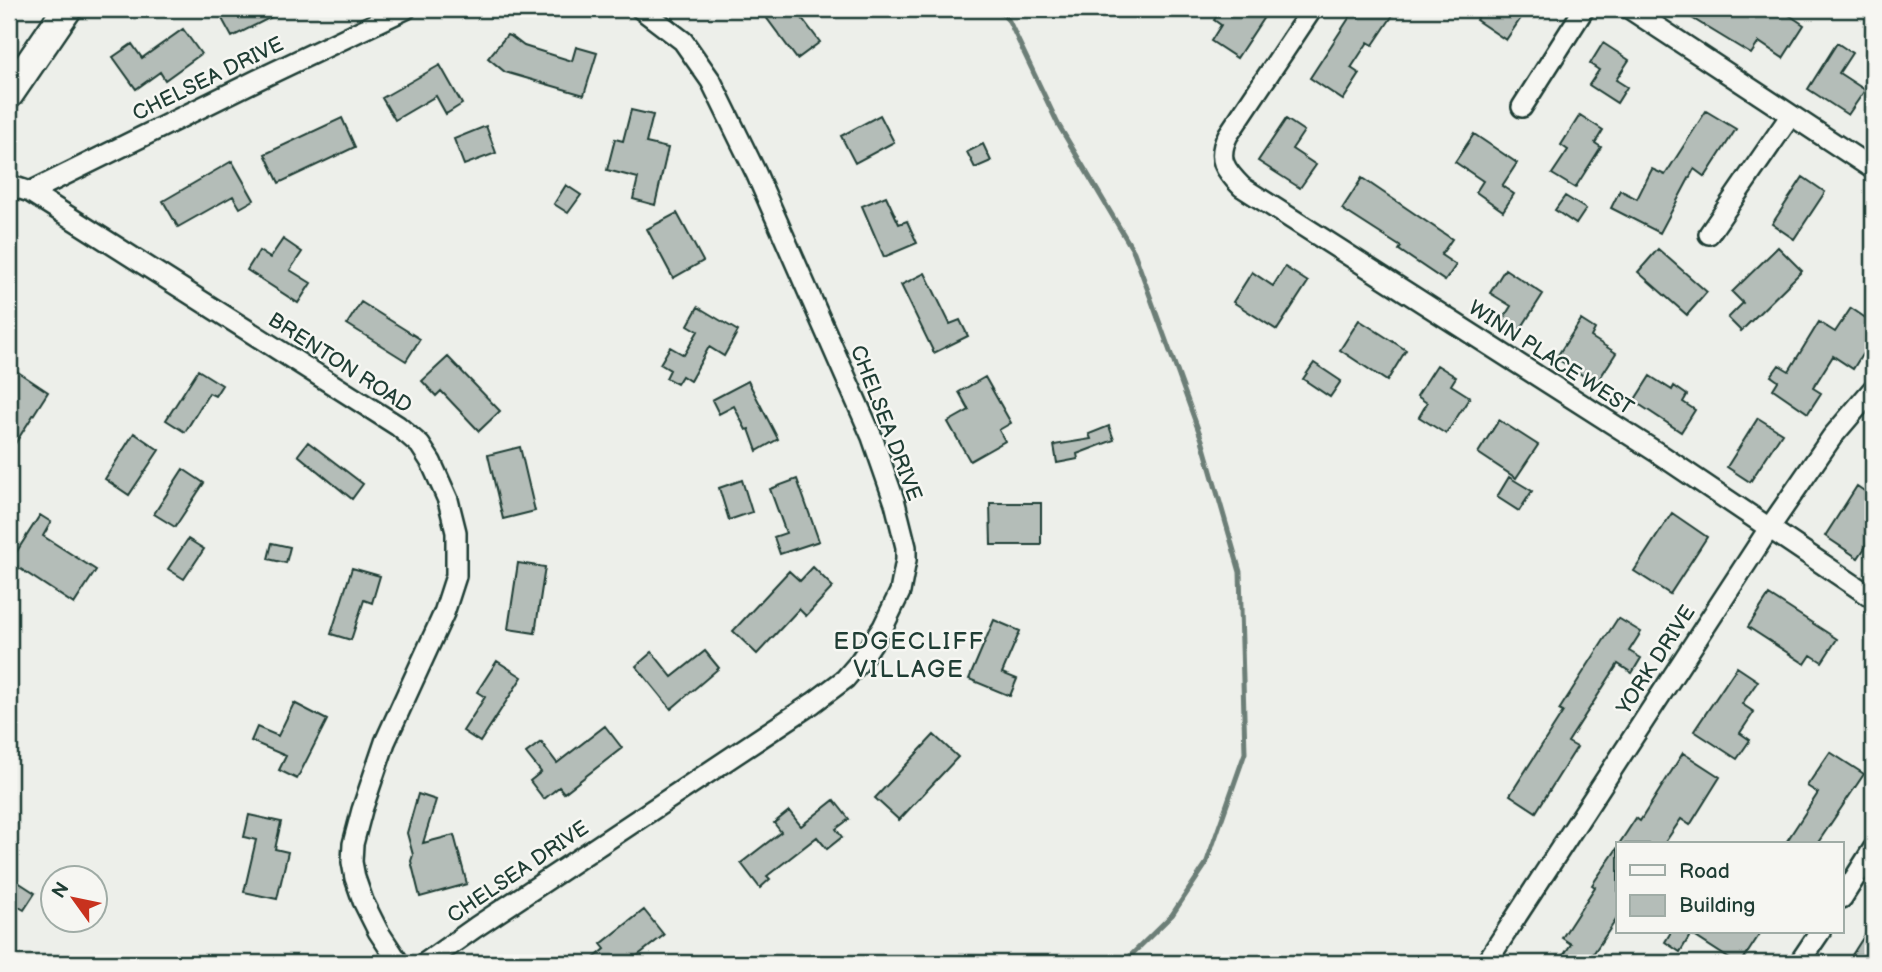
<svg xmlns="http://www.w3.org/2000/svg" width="1882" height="972" viewBox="0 0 1882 972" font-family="'Balsamiq Sans',sans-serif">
	<rect width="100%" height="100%" fill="#edefea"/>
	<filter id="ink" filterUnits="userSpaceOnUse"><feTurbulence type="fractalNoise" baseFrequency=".0143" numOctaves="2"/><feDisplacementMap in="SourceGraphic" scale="14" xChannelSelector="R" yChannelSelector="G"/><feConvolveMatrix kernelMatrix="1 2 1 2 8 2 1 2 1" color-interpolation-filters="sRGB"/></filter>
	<g filter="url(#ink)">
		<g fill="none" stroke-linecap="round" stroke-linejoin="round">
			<!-- stream -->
			<path stroke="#6c7e77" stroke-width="5" d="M998,9L1009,21L1058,124L1134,252L1202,440L1240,572L1245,753L1206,864L1172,915L1123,963"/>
		</g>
		<!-- building -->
		<path fill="#b4bdb8" stroke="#1f3d34" stroke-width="2" d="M232,9H287L232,37L220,15Z
			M760,9H795L820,42L797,59Z
			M1222,9H1252L1264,17L1237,58L1211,41L1221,25L1214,20Z
			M1355,9H1397L1373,45L1368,42L1351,68L1360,74L1343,100L1310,78Z
			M1483,9H1527L1506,40L1476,20Z
			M1677,9H1780L1804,25L1783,58L1759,42L1751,54Z
			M183,29L201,54L165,80L160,72L136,89L113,57L132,44L142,58Z
			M507,35L512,37L524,46L572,61L576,47L597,53L584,95L505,72L488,58Z
			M1603,43L1629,60L1616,80L1627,87L1617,103L1589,85L1599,70L1590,64Z
			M1837,43L1852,53L1839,73L1865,90L1848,115L1808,89Z
			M440,65L462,104L446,114L436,96L395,120L382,98Z
			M631,110L653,115L646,143L668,148L655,205L633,199L638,178L607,170L615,139L623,141Z
			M1706,111L1736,129L1705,177L1694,169L1660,233L1611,208L1620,190L1637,199L1652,169L1665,175Z
			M880,115L894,142L855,163L841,136Z
			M1580,115L1603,130L1595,143L1601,147L1575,188L1552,174L1568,150L1561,145Z
			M342,118L355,147L279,183L265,154Z
			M1286,119L1304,131L1292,149L1316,165L1300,188L1258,161Z
			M486,126L496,153L464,165L454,139Z
			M1474,134L1517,163L1502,186L1514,194L1503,211L1476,192L1483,181L1455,162Z
			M983,144L991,161L975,168L967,152Z
			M232,161L254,200L240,208L233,196L178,227L163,201Z
			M1803,177L1825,192L1794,239L1772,224Z
			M1362,178L1452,239L1441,255L1456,265L1445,281L1399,250L1401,247L1342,209Z
			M566,185L581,195L568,213L554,204Z
			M886,196L899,224L907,221L917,243L884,257L862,206Z
			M1565,196L1586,209L1576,224L1555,210Z
			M677,213L703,261L673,278L647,229Z
			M283,239L302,252L290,270L311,283L298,303L247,270L259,251L270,258Z
			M1778,247L1802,271L1741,331L1728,318L1743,303L1732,292Z
			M1658,249L1707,292L1687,315L1638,272Z
			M1285,267L1308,282L1277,330L1233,302L1252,272L1273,286Z
			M1505,269L1543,294L1520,330L1503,319L1511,306L1490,293Z
			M925,273L950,324L960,320L968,336L934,353L901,285Z
			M361,302L420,339L406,361L347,324Z
			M698,307L738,331L724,356L709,347L690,381L682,376L677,384L666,378L670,370L660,364L670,347L684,355L698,331L688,325Z
			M1851,308L1873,323V337L1853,369L1833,356L1813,388L1821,393L1808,413L1773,389L1778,381L1771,376L1779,365L1789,371L1819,322L1835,332Z
			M1359,320L1406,350L1387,381L1340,350Z
			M1581,320L1595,329L1591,337L1616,353L1596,384L1556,358Z
			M448,357L500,411L479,431L441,391L436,396L422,381Z
			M1314,363L1341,381L1330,397L1303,379Z
			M1437,365L1456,377L1451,385L1470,397L1446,434L1419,417L1427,403L1417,396Z
			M9,366L48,392L9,453Z
			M198,370L222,385L215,396L209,393L185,432L166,420Z
			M1650,376L1672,390L1674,386L1687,395L1683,402L1695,410L1681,432L1634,401Z
			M985,377L1011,423L999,430L1005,441L970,461L948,422L969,410L959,392Z
			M748,381L778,439L757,451L749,429L746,430L734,406L719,414L712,400Z
			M1758,418L1782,433L1750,482L1727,467Z
			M1499,420L1538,445L1516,478L1478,453Z
			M1109,426L1114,440L1077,454L1078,459L1057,463L1054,445L1091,439L1089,434Z
			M134,433L159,450L129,495L105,479Z
			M308,442L363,484L352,499L298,455Z
			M520,447L535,511L503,519L488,455Z
			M183,469L204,483L175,527L154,514Z
			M1509,477L1532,491L1519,511L1497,497Z
			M797,479L819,541L780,554L774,537L786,533L770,489Z
			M742,480L752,512L729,520L719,488Z
			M1857,486L1873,497V536L1858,558L1825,536Z
			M990,503H1041V545H991Z
			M1672,513L1707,537L1670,594L1634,571Z
			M40,515L51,522L43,536L96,570L74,604L10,562Z
			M188,539L204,549L184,579L168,569Z
			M272,543L290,547L286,563L268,559Z
			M518,563L545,567L535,633L508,629Z
			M813,567L833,587L806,616L799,609L757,654L733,631L789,571L800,581Z
			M352,568L380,576L372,603L364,600L351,640L331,634Z
			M1769,595L1837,639L1822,662L1811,655L1805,664L1748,627Z
			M1618,618L1641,632L1629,651L1641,658L1632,673L1618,664L1568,742L1577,747L1536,812L1510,795L1563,712L1559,710Z
			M994,620L1020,631L1002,673L1017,679L1010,696L969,679Z
			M705,651L719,668L671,709L636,666L652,652L672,677Z
			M497,661L522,677L480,742L463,731L485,697L477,692Z
			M1737,667L1758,681L1742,704L1754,712L1740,733L1750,740L1737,759L1694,731Z
			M294,703L327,720L297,779L279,770L286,756L251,741L257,727L278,736Z
			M605,726L622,748L564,793L559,787L544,799L530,781L541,772L526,753L541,742L557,763Z
			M934,735L958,757L899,820L875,798Z
			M1830,752L1864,774L1817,844H1785L1818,793L1807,786Z
			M1683,753L1720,777L1690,825L1681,819L1664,844H1619L1636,818L1640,821Z
			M418,794L436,800L423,843L454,835L467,884L420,897L411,861L413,855L407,833Z
			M834,800L849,819L836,829L842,837L827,849L817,837L767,876L770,879L760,888L741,863L781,832L774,823L789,811L801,826Z
			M249,815L281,822L275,849L288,852L277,899L244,892L256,840L244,837Z
			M1618,847V917L1587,963H1574L1563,956L1571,944L1562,938L1595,887L1592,885Z
			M15,880L35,893L24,910L9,901V889Z
			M644,910L664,935L628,963H588L605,949L601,944Z
			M1873,922V963H1847Z
			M1671,932H1761L1741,963H1736L1691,934L1680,952L1665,942Z"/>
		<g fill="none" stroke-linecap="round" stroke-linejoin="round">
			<!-- street casing -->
			<g stroke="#1f3d34" stroke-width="24">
				<path id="street" d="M1312,9L1228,135C1216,159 1225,170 1242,187L1658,453L1873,598
					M1630,9L1873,169
					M1522,107L1584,9
					M9,185L30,192L398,426L420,445L431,462L448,500L456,532V576L444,613L385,742L362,810L353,844L352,862L355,878L363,901L378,931L399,963
					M30,192L257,80L406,9
					M1709,234L1791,115
					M1842,898L1873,849
					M425,963L476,927L813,703L845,679L858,664L883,627L900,592L906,560V547L895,503L872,437L756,173L711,81L683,41L641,9
					M1486,963L1770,527L1832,437L1873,389
					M1799,963L1820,932"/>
			</g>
			<!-- secondary casing -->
			<g stroke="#1f3d34" stroke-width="33">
				<path id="secondary" d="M9,94L67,9"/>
			</g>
			<!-- street -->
			<use href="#street" stroke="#f6f6f2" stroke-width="19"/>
			<!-- secondary -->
			<use href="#secondary" stroke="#f6f6f2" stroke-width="28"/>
		</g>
	</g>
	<g text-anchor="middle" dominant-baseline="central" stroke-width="5" stroke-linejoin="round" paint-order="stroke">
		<!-- street labels -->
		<g font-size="21" fill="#1f3d34" stroke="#f6f6f2">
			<text transform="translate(208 79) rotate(-26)">CHELSEA DRIVE</text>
			<text transform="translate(1551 358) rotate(33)">WINN PLACE WEST</text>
			<text transform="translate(340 363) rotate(33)">BRENTON ROAD</text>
			<text transform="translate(886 423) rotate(69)">CHELSEA DRIVE</text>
			<text transform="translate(1656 660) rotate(-57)">YORK DRIVE</text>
			<text transform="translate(518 872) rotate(-34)">CHELSEA DRIVE</text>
		</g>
		<!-- quarter labels -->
		<g font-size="24" letter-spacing="2" fill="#1f3d34" stroke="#f6f6f2">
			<text x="909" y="641">EDGECLIFF<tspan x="909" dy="28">VILLAGE</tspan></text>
		</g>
	</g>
	<!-- margin -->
	<rect width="1882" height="972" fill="none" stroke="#f6f6f2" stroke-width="35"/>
	<rect x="18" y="18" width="1847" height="937" fill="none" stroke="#1f3d34" stroke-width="2.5" filter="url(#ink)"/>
	<!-- legend -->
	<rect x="1616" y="842" width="228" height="91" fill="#f6f6f2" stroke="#a0aca6" stroke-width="2"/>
	<rect x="1630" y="865" width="35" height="10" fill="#f6f6f2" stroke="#a0aca6" stroke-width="2"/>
	<text x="1679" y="878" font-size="21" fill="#1f3d34">Road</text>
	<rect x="1630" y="895" width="35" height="21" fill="#b4bdb8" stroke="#a0aca6" stroke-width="2"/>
	<text x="1679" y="912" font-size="21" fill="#1f3d34">Building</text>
	<!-- north arrow -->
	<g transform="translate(74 899) rotate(303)"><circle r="33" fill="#f6f6f2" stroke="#a0aca6" stroke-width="2"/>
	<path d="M0-5L12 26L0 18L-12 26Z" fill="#c8321e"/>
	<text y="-10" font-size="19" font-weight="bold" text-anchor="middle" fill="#1f3d34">N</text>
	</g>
</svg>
